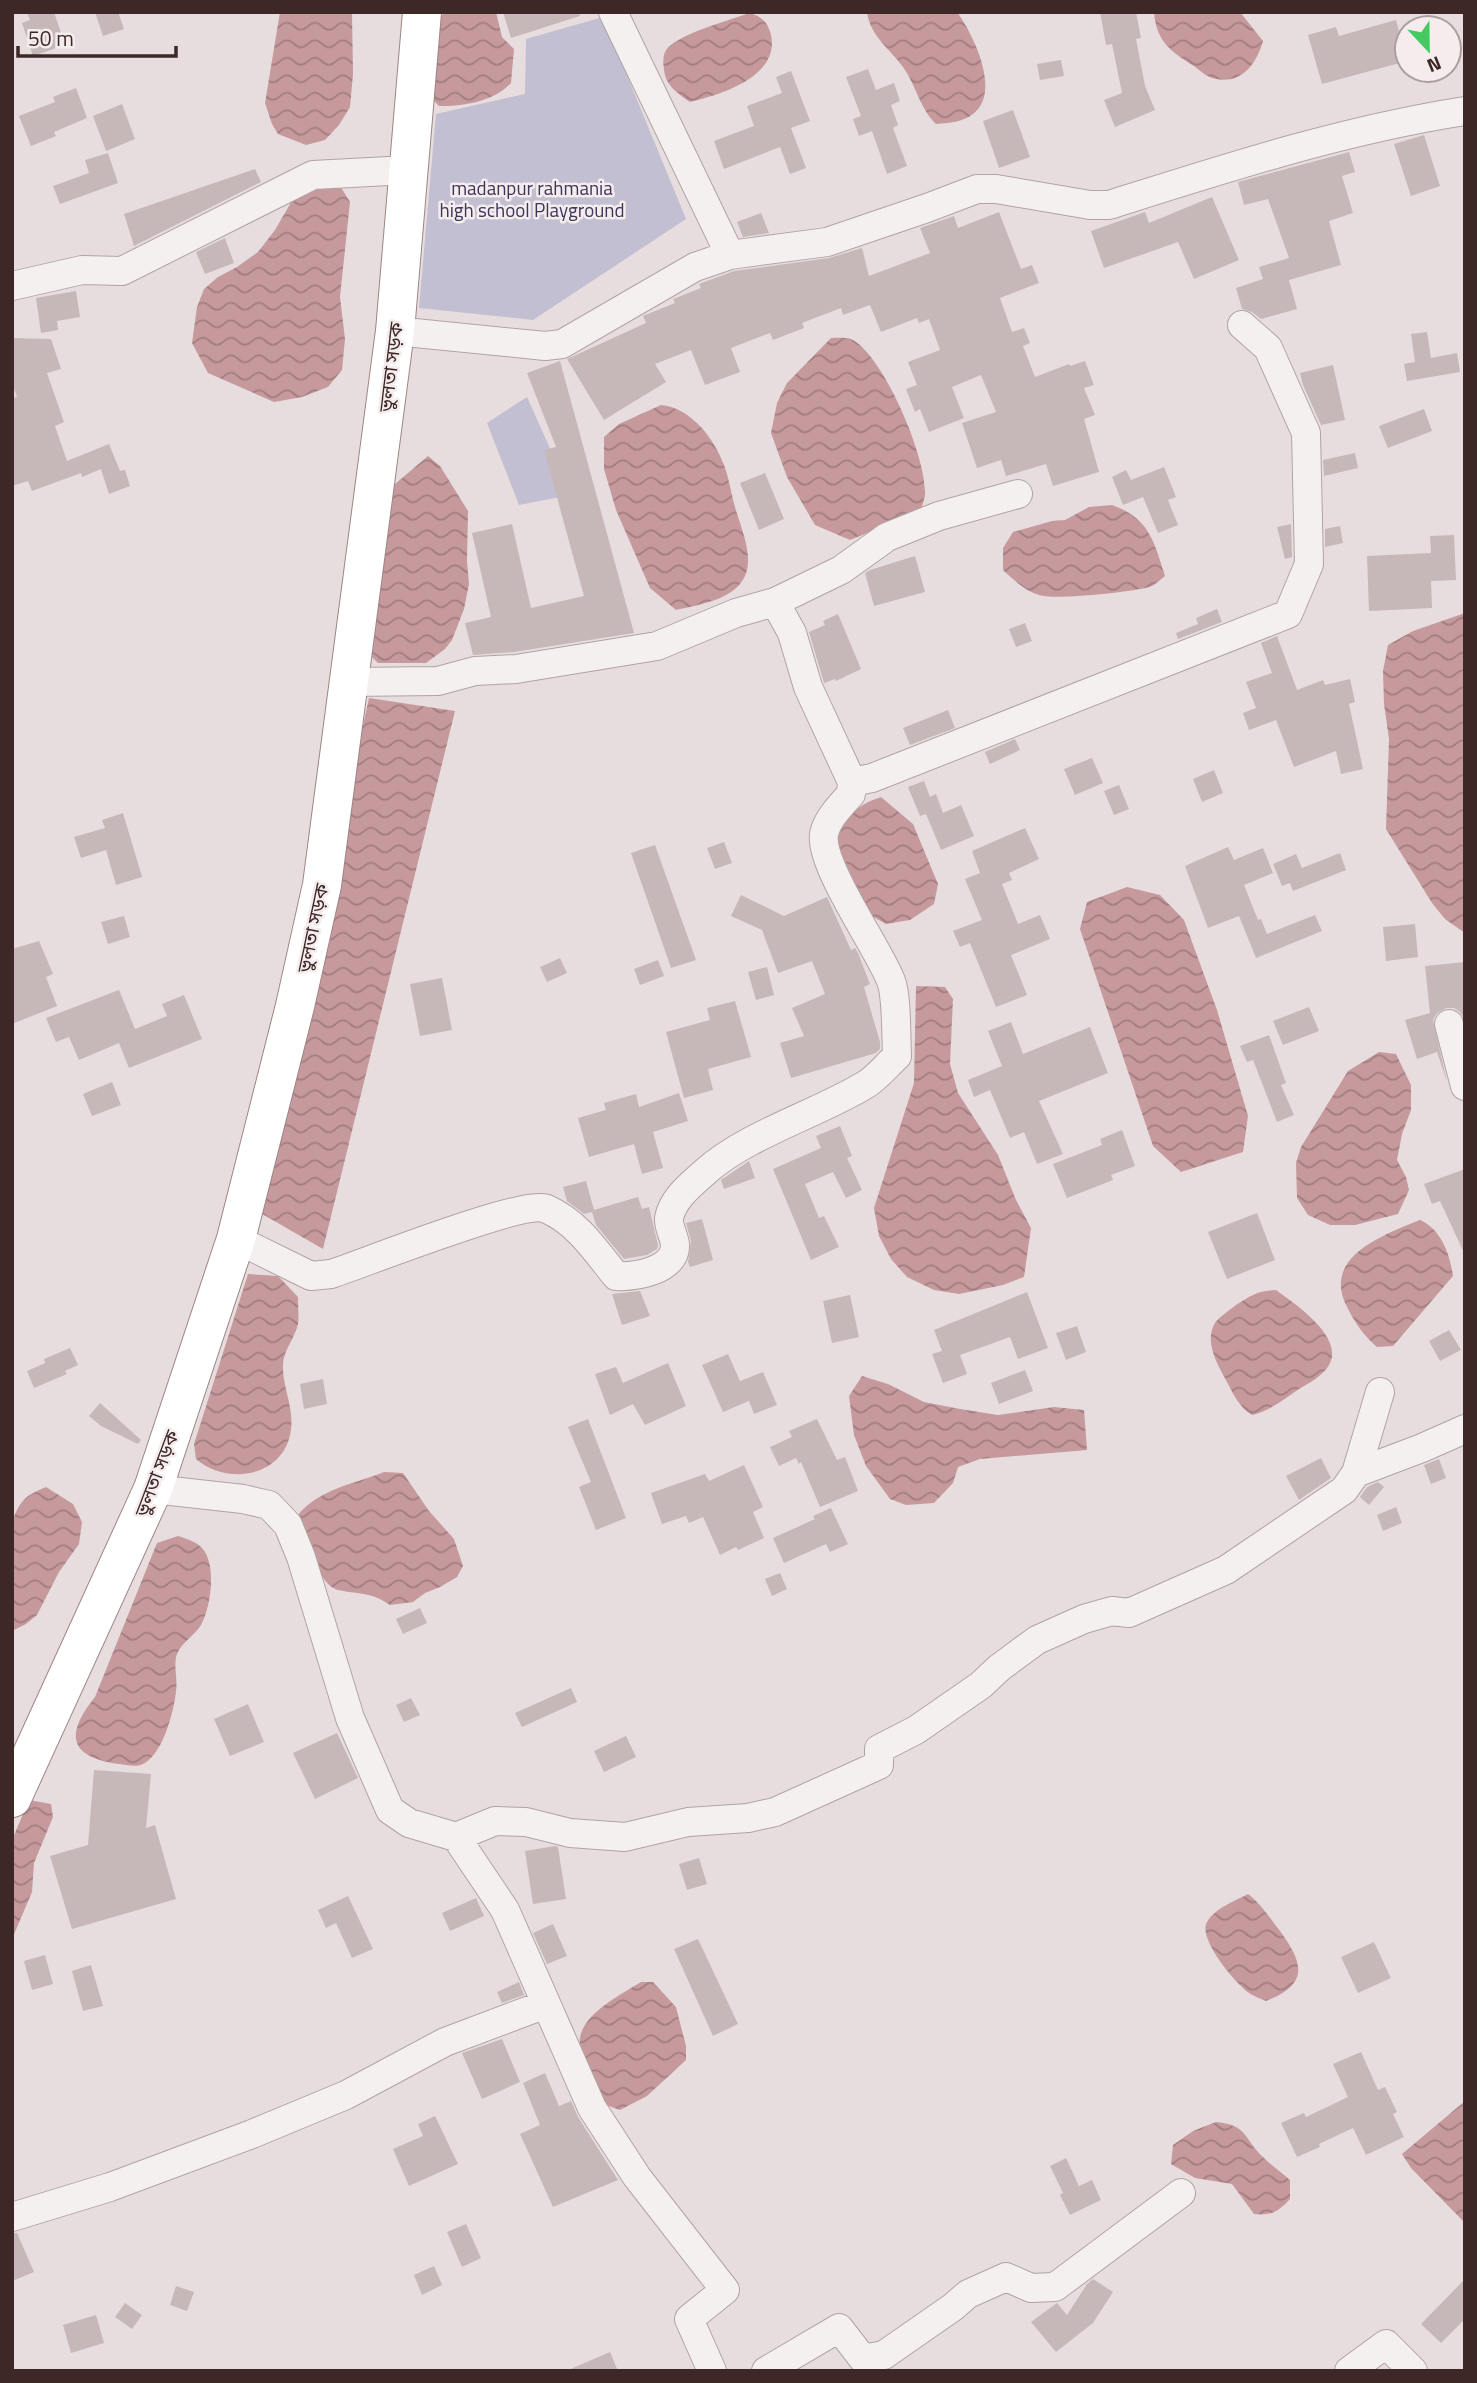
<svg xmlns="http://www.w3.org/2000/svg" width="1477" height="2383" viewBox="0 0 1477 2383" font-family="'Titillium Web','Noto Sans Bengali',sans-serif">
	<defs>
		<pattern id="water-waves" width="16" height="10" patternUnits="userSpaceOnUse" patternTransform="scale(1.75)"><rect width="16" height="10" fill="#c6999d"/><path d="M0 5q4-4 8 0t8 0" fill="none" stroke="#a27d80"/></pattern>
	</defs>
	<rect width="100%" height="100%" fill="#e7ddde"/>
	<!-- green -->
	<path fill="#c1bfd1" d="M603,17L686,219L533,320L419,308L436,114L525,94L526,39Z
		M527,397L571,495L519,505L487,423Z"/>
	<!-- water -->
	<path fill="url(#water-waves)" d="M280,12H352L353,74L350,107L339,125L325,140L306,145L278,134L272,124L265,103Z
		M447,12H496L502,37L514,49L511,83C495,101 463,107 439,106L433,100L430,22Z
		M867,12H957C973,34 1002,92 973,114C963,122 949,123 936,124C920,109 916,85 903,67C890,49 870,36 867,12Z
		M1154,12H1240L1263,41C1256,65 1241,86 1212,78C1206,76 1199,70 1194,66C1171,52 1156,41 1154,12Z
		M749,13C761,16 768,22 771,35C780,77 720,95 690,102C677,93 665,85 664,69C663,64 663,56 665,52C673,35 731,20 749,13Z
		M332,182L342,189L350,202L340,297L345,339L342,370L328,387L302,397L274,402L208,373L192,343L197,307L204,289L218,277L237,267L258,252L275,230L293,199L316,186Z
		M831,338C838,338 847,337 853,340C885,359 927,458 925,495C924,500 922,506 921,511L850,540L815,525L787,477L771,433L777,403L787,383Z
		M661,405C691,408 714,438 724,465C729,478 731,493 735,507C741,529 758,563 740,584C726,601 697,605 676,610L650,588L616,510L604,469V437L619,424Z
		M428,456L440,466L468,511L467,561L469,584L464,609L452,640L445,649L426,663H378L370,655L388,490Z
		M1112,505C1149,518 1154,541 1165,576C1161,579 1156,584 1152,586C1137,592 1060,599 1044,596C1027,593 1015,581 1003,570V548L1013,532L1052,521L1065,520L1089,507Z
		M1465,613V933L1445,919L1432,903L1386,829L1389,739L1384,704L1383,671L1388,645L1413,631Z
		M369,698L455,711L323,1249L257,1211Z
		M881,797L913,824L938,884L934,904L910,920L886,924L870,915L835,841C848,816 854,806 881,797Z
		M1127,887L1160,895L1184,920L1217,1010L1248,1116L1243,1152L1181,1172L1153,1146L1080,929L1087,902Z
		M916,986L945,987L953,999L950,1064L958,1093L998,1155L1016,1200L1031,1228L1024,1277L1003,1285L959,1294L934,1290L907,1277L891,1259L879,1236L874,1208L914,1083Z
		M1379,1052L1396,1054L1411,1085V1110L1402,1134L1397,1160L1406,1177L1409,1190L1398,1214L1355,1225H1330L1308,1215L1297,1198L1296,1163L1301,1147L1348,1071Z
		M1420,1220C1441,1229 1450,1254 1453,1276L1393,1346L1377,1347C1364,1336 1355,1323 1347,1307C1321,1257 1383,1235 1420,1220Z
		M248,1274L278,1276L298,1297C298,1306 299,1316 298,1324C295,1338 283,1351 283,1365C282,1386 294,1407 291,1429C286,1476 228,1487 196,1459L194,1444Z
		M1276,1290C1295,1304 1345,1337 1329,1365C1323,1376 1309,1383 1299,1389C1284,1399 1270,1411 1252,1415C1239,1407 1233,1394 1226,1380C1217,1364 1204,1341 1215,1323C1219,1317 1230,1310 1236,1305C1252,1295 1257,1291 1276,1290Z
		M862,1376L888,1384L924,1402L960,1409L998,1415L1054,1407L1084,1410L1087,1450L980,1459L958,1467L953,1483L934,1503L906,1505L890,1499L866,1466L854,1435L849,1396Z
		M384,1472L403,1473L429,1511L454,1539L463,1566L457,1577L440,1587L425,1593L413,1602L390,1605C369,1591 361,1595 338,1590C317,1585 305,1534 298,1515C319,1489 354,1484 384,1472Z
		M46,1487L73,1504L82,1522L79,1544L59,1572L37,1615L26,1624L12,1631V1523C19,1501 26,1495 46,1487Z
		M178,1536C187,1539 195,1541 202,1548C217,1564 211,1607 201,1625C195,1635 182,1642 177,1654C173,1664 178,1680 176,1691C174,1712 163,1752 145,1763C137,1768 127,1765 119,1764C68,1757 65,1734 95,1697L157,1543Z
		M29,1800L51,1804L53,1817L34,1863L32,1892L12,1939V1840Z
		M1248,1894C1261,1904 1270,1918 1280,1931C1304,1964 1309,1984 1266,2001C1258,1998 1248,1994 1242,1987C1230,1976 1198,1937 1207,1922C1215,1908 1235,1901 1248,1894Z
		M641,1982H653L676,2007L686,2046V2060L647,2096L620,2110L606,2105C598,2089 582,2062 580,2045C576,2017 620,1995 641,1982Z
		M1465,2101V2221L1464,2222L1411,2168L1402,2154Z
		M1216,2122C1249,2125 1243,2139 1264,2158C1272,2166 1281,2172 1290,2180V2199C1278,2212 1271,2216 1254,2214L1232,2184L1195,2178L1171,2164L1173,2145L1193,2131Z"/>
	<!-- building -->
	<path fill="#c6b8b8" d="M27,12H54L65,45L33,56L22,23L30,20Z
		M95,12H118L124,29L103,36Z
		M503,12H579L580,16L511,38Z
		M1100,12H1136L1141,38L1136,39L1145,86L1155,110L1115,127L1104,100L1122,93L1112,44L1106,45Z
		M1396,20L1407,61L1322,84L1308,35L1336,27L1339,36Z
		M1061,60L1064,76L1040,80L1037,64Z
		M868,69L876,90L894,83L900,101L891,105L898,125L893,128L907,166L887,174L872,131L859,136L853,119L861,116L846,77Z
		M791,71L810,121L791,128L806,168L790,174L780,147L724,169L714,141L754,126L747,106L782,93L776,77Z
		M76,88L87,118L54,132L56,136L31,146L19,116L55,102L53,97Z
		M122,104L135,139L106,151L93,116Z
		M1013,110L1030,157L999,168L983,121Z
		M1424,135L1440,186L1411,196L1394,144Z
		M1349,152L1355,172L1342,176L1353,213L1329,221L1341,265L1289,280L1297,309L1261,319L1252,312L1242,309L1236,288L1263,279L1259,267L1289,258L1268,199L1244,205L1238,182Z
		M108,153L118,183L60,204L53,186L89,173L85,160Z
		M255,169L261,182L134,246L124,214Z
		M1212,197L1239,260L1194,279L1178,242L1104,268L1091,231L1145,212L1149,223Z
		M999,212L1021,269L1032,265L1039,283L1000,298L1012,332L1024,328L1030,343L1023,346L1035,377L1069,364L1070,366L1085,361L1094,385L1084,388L1095,415L1084,419L1099,472L1053,486L1046,464L1006,476L1001,460L977,468L962,423L996,412L981,375L952,387L964,418L929,432L920,409L915,412L906,389L917,385L908,362L940,350L929,319L919,323L917,318L881,332L870,305L843,315L841,308L802,323L804,328L773,340L770,333L731,348L740,372L705,385L691,350L655,364L666,382L604,420L567,359L646,323L643,316L675,303L673,299L701,288L699,284L734,271L829,258L862,248L869,276L930,253L920,228L954,216L958,228Z
		M761,213L769,233L743,237L737,222Z
		M225,238L234,263L205,274L196,252Z
		M76,291L80,317L57,321L58,330L41,333L36,298Z
		M1427,332L1431,358L1457,353L1460,372L1407,381L1404,364L1415,362L1411,334Z
		M12,338L51,339L61,369L47,373L64,422L55,426L67,461L109,444L120,471L125,470L130,486L109,494L101,469L82,477L81,473L32,491L28,481L12,486V398L17,397L12,383Z
		M560,361L634,633L514,652L473,655L465,623L491,617L472,533L512,524L531,608L584,596L544,450L556,447L527,373Z
		M1333,365L1345,420L1321,425L1303,385L1300,373Z
		M1424,409L1432,431L1388,448L1379,426Z
		M1355,453L1358,468L1324,476L1323,460Z
		M1164,467L1176,497L1168,500L1178,525L1158,533L1143,497L1123,505L1112,477L1126,470L1131,480Z
		M765,473L784,519L759,530L740,483Z
		M1291,524L1292,557L1285,559L1277,527Z
		M1340,526L1343,543L1325,547V529Z
		M1454,535L1456,580L1431,581L1432,608L1369,611L1367,556L1431,553L1430,536Z
		M915,556L925,592L874,606L865,573L870,570Z
		M1217,609L1222,622L1178,639L1176,633L1198,624L1196,618Z
		M838,614L861,669L836,681L835,679L824,683L809,632L825,625L823,621Z
		M1025,623L1032,641L1016,647L1009,629Z
		M1277,636L1297,690L1323,680L1325,685L1350,679L1355,702L1349,704L1363,769L1341,774L1336,751L1294,767L1276,720L1249,730L1243,713L1256,708L1246,682L1272,673L1261,643Z
		M948,710L955,728L910,745L903,728Z
		M1015,739L1020,750L990,764L985,752Z
		M1092,758L1103,783L1075,795L1064,769Z
		M1214,770L1223,793L1202,802L1193,779Z
		M924,781L930,797L936,794L943,813L961,805L974,836L941,850L926,814L920,816L908,787Z
		M1119,785L1129,809L1114,815L1104,791Z
		M123,813L142,877L116,885L106,850L81,858L74,837L105,828L102,820Z
		M1025,828L1039,859L1009,873L1012,880L1002,884L1018,924L1040,915L1050,939L1011,955L1027,995L996,1007L970,943L960,947L953,931L982,920L965,879L980,873L972,851Z
		M724,842L732,863L715,869L707,848Z
		M655,845L696,960L671,968L631,853Z
		M1228,847L1234,860L1263,848L1273,873L1244,885L1258,920L1261,919L1267,934L1315,915L1322,931L1256,958L1239,916L1208,928L1185,866Z
		M1340,853L1346,870L1293,891L1290,883L1282,886L1273,864L1296,854L1302,868Z
		M741,895L784,916L827,897L851,950L855,948L858,953L870,984L864,987L880,1042V1049L876,1053L791,1078L780,1043L804,1036L792,1008L825,994L812,961L778,973L762,930L731,916Z
		M124,916L130,937L108,944L101,922Z
		M1415,924L1418,957L1386,961L1383,927Z
		M39,941L53,974L46,977L57,1006L12,1024V949Z
		M560,958L567,973L547,982L540,967Z
		M658,960L664,976L640,985L634,969Z
		M1465,962V1019L1460,1012L1454,1008H1446L1437,1013L1433,1020L1447,1082L1437,1052L1417,1059L1405,1020L1430,1013L1425,966Z
		M767,967L774,995L756,1000L748,972Z
		M442,978L452,1030L420,1036L410,984Z
		M119,990L135,1029L167,1016L162,1004L184,995L202,1039L129,1068L119,1043L79,1060L69,1037L56,1042L46,1018Z
		M735,1001L751,1057L708,1069L713,1090L684,1098L666,1032L710,1020L707,1008Z
		M1309,1007L1319,1031L1283,1045L1273,1021Z
		M1011,1022L1023,1054L1090,1027L1108,1073L1039,1101L1063,1154L1037,1164L1024,1132L1010,1138L990,1090L974,1097L968,1080L1002,1066L988,1031Z
		M1269,1035L1286,1083L1281,1085L1294,1115L1277,1122L1253,1060L1247,1062L1240,1046Z
		M112,1082L121,1105L92,1116L83,1094Z
		M679,1093L688,1121L653,1132L663,1168L642,1174L634,1144L589,1157L578,1118L606,1110L604,1103L636,1094L639,1107Z
		M840,1126L852,1156L847,1158L862,1190L846,1198L833,1172L805,1184L819,1218L824,1216L839,1247L811,1260L773,1169L821,1148L816,1136Z
		M1122,1130L1135,1166L1111,1175L1113,1180L1067,1198L1053,1164L1102,1145L1100,1139Z
		M749,1161L755,1178L724,1189L721,1180Z
		M1465,1169V1255L1440,1201L1432,1204L1424,1184Z
		M586,1181L594,1210L638,1197L642,1209L649,1207L658,1245L657,1249L647,1255L624,1259L596,1225L592,1212L584,1214L567,1201L563,1187Z
		M1257,1213L1275,1260L1227,1279L1208,1232Z
		M702,1219L713,1260L690,1267L688,1262L691,1241L686,1223Z
		M640,1291L650,1316L622,1325L612,1294Z
		M1027,1292L1048,1348L1018,1359L1010,1337L960,1355L967,1374L943,1383L932,1354L942,1351L934,1330Z
		M850,1295L859,1337L832,1343L823,1301Z
		M1077,1326L1086,1352L1066,1360L1056,1333Z
		M1449,1330L1461,1350L1440,1361L1429,1341Z
		M70,1348L78,1365L65,1371L67,1374L34,1388L27,1371L45,1363L44,1359Z
		M728,1354L740,1381L763,1372L777,1405L754,1414L749,1401L723,1412L702,1365Z
		M668,1363L686,1406L645,1425L633,1404L610,1415L595,1374L616,1367L623,1383Z
		M1025,1370L1033,1391L999,1404L991,1383Z
		M323,1379L327,1404L304,1409L300,1384Z
		M100,1403L141,1440L138,1444L101,1426L89,1416Z
		M588,1419L626,1518L596,1530L579,1487L591,1482L568,1427Z
		M817,1419L837,1460L845,1457L858,1491L820,1507L801,1462L799,1464L796,1458L779,1466L770,1447L792,1437L789,1431Z
		M1321,1458L1331,1478L1299,1500L1286,1476Z
		M1439,1459L1446,1478L1431,1484L1424,1465Z
		M744,1465L763,1507L753,1512L764,1538L738,1550L736,1547L720,1555L703,1517L689,1523L686,1516L662,1524L651,1493L705,1474L709,1481Z
		M1378,1482L1384,1487L1369,1505L1360,1497L1367,1487Z
		M1396,1507L1402,1523L1383,1531L1377,1515Z
		M831,1508L848,1544L830,1552L826,1544L784,1563L773,1538L815,1519L813,1516Z
		M780,1573L787,1589L772,1596L765,1579Z
		M420,1608L427,1623L403,1634L396,1619Z
		M571,1688L577,1702L522,1727L515,1713Z
		M411,1698L420,1715L404,1722L396,1705Z
		M248,1704L264,1742L230,1756L214,1719Z
		M337,1733L358,1778L315,1799L293,1753Z
		M626,1736L636,1757L604,1772L594,1751Z
		M94,1770L151,1774L146,1828L155,1825L176,1899L72,1929L50,1856L88,1845Z
		M555,1846L558,1847L566,1899L533,1904L525,1851Z
		M699,1858L707,1884L687,1890L679,1864Z
		M348,1896L373,1949L352,1958L336,1923L326,1928L318,1910Z
		M476,1898L484,1916L450,1931L442,1913Z
		M553,1924L567,1956L547,1964L533,1933Z
		M698,1939L738,2024L713,2036L674,1949Z
		M1374,1942L1391,1978L1358,1993L1341,1957Z
		M45,1955L53,1984L32,1990L24,1961Z
		M91,1965L103,2006L83,2011L72,1971Z
		M519,1982L524,1995L502,2003L497,1992Z
		M502,2039L520,2082L482,2099L462,2053Z
		M1361,2052L1378,2090L1385,2087L1397,2112L1393,2114L1404,2137L1366,2155L1353,2128L1319,2144L1320,2147L1297,2157L1281,2123L1304,2113L1306,2117L1348,2097L1333,2064Z
		M545,2073L559,2106L571,2101L578,2117L618,2180L553,2207L520,2134L540,2125L523,2083Z
		M435,2116L458,2164L409,2186L393,2149L423,2136L418,2124Z
		M1066,2158L1079,2186L1092,2180L1101,2200L1070,2215L1060,2195L1063,2193L1050,2166Z
		M466,2224L481,2258L462,2267L447,2232Z
		M12,2233H17L34,2272L12,2281Z
		M434,2266L442,2285L422,2295L414,2275Z
		M1093,2279L1113,2292L1093,2323L1056,2352L1031,2322L1057,2303L1067,2315L1087,2284Z
		M1465,2279V2319L1441,2343L1421,2324Z
		M176,2286L194,2292L187,2311L170,2305Z
		M125,2303L142,2315L132,2329L115,2317Z
		M96,2315L104,2343L71,2353L63,2325Z
		M610,2352L618,2371H566Z"/>
	<g fill="none" stroke-linecap="round" stroke-linejoin="round">
		<!-- minor casing -->
		<g stroke="#b1a3a3" stroke-width="30">
			<path id="minor" d="M613,12L730,255
				M12,286L82,270L122,271L313,175L408,170
				M395,331L545,346L562,344L695,267L730,255L827,242L927,208L977,189H996L1090,205H1109C1226,168 1343,130 1465,111
				M348,682L438,681L475,671L516,669L657,646L736,613L775,602L841,570L887,537L939,516L1018,494
				M852,782L872,778L1288,614L1309,564L1306,433L1268,348L1242,325
				M1449,1024L1465,1086
				M236,1239L311,1276L331,1274C365,1263 524,1199 547,1209C578,1223 595,1250 616,1276C634,1277 677,1271 675,1244C674,1236 668,1226 669,1218C673,1198 691,1185 705,1172C746,1135 817,1114 865,1085C877,1078 887,1065 897,1056C896,1037 897,996 891,981C879,949 819,865 824,834C827,819 841,805 851,794L852,782L808,687L792,633L775,602
				M1356,1473L1422,1448L1465,1429
				M153,1489L243,1499L269,1505L288,1525L301,1557L350,1718L390,1810L409,1823L456,1837L505,1910L592,2108L637,2177L725,2290L689,2319L712,2371
				M456,1837L495,1821L526,1822L570,1833L625,1837L688,1822L748,1818L775,1812L879,1765V1749L916,1730L981,1685L999,1668L1037,1640L1084,1619L1112,1611L1129,1613L1226,1570L1344,1490L1356,1473L1380,1392
				M12,2217L110,2187L252,2134L346,2095L445,2042L546,2004
				M766,2371L839,2328L863,2359L884,2355L953,2307L968,2294L1006,2277L1031,2288L1055,2287L1181,2193
				M1349,2371L1386,2344L1413,2371"/>
		</g>
		<!-- highway casing -->
		<g stroke="#9d8585" stroke-width="40">
			<path id="highway" d="M12,1798L153,1489L236,1239L295,1006L322,885L395,331L422,12"/>
		</g>
		<!-- minor -->
		<use href="#minor" stroke="#f5f0f0" stroke-width="28"/>
		<!-- highway -->
		<use href="#highway" stroke="#fff" stroke-width="38"/>
	</g>
	<g text-anchor="middle" dominant-baseline="central" stroke-width="5" stroke-linejoin="round" paint-order="stroke">
		<!-- park labels -->
		<g font-size="19" fill="#3c3558" stroke="#f5eded">
			<text x="532" y="187">madanpur rahmania<tspan x="532" dy="22">high school Playground</tspan></text>
		</g>
		<!-- street labels -->
		<g font-size="19" fill="#3d2827" stroke="#f5eded">
			<text transform="translate(390 367) rotate(-83)">ভুলতা সড়ক</text>
			<text transform="translate(312 928) rotate(-78)">ভুলতা সড়ক</text>
			<text transform="translate(156 1473) rotate(-69)">ভুলতা সড়ক</text>
		</g>
	</g>
	<!-- border -->
	<rect width="1477" height="2383" fill="none" stroke="#3d2827" stroke-width="28"/>
	<!-- north arrow -->
	<g transform="translate(1428 49) rotate(158)"><circle r="33" fill="#f5eded" stroke="#ab9e9e" stroke-width="2"/>
	<path d="M0-5L12 26L0 18L-12 26Z" fill="#44ca63"/>
	<text y="-10" font-size="19" font-weight="bold" text-anchor="middle" fill="#3d2827">N</text>
	</g>
	<!-- scale -->
	<path d="M18 46v10h158v-10" fill="none" stroke="#3d2827" stroke-width="3.5"/>
	<text x="28" y="46" font-size="21" fill="#3d2827" stroke="#f5eded" stroke-width="5" paint-order="stroke">50 m</text>
</svg>
